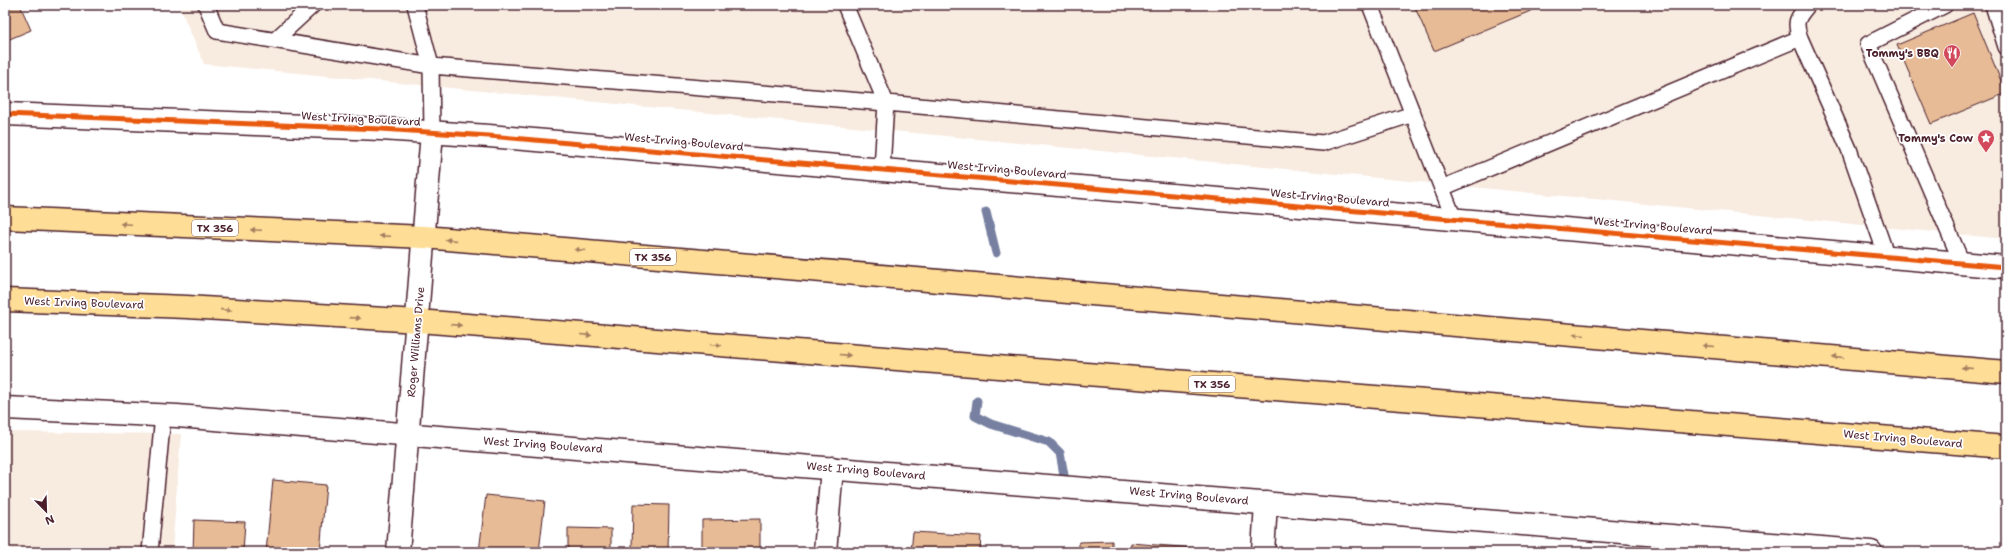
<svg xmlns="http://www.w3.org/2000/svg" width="2011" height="557" viewBox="0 0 2011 557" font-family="'Shantell Sans',sans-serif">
	<rect width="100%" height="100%" fill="#fff"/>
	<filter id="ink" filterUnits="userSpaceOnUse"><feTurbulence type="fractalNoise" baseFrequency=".025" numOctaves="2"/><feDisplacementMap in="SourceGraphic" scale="8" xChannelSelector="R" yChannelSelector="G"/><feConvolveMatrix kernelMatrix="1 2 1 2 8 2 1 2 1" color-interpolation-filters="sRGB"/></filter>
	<g filter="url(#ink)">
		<!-- built -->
		<path fill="#f8ebe0" d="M179,5H2006V239L204,64Z
			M5,432L181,434L172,552H5Z"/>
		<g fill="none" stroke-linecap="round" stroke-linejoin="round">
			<!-- stream -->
			<path stroke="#7780a1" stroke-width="9" d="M986,212L996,253
				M977,401L975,416L991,424L1049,442L1060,453L1066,486"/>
		</g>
		<!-- building -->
		<path fill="#e6bb96" stroke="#4a1f2b" d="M5,5H20L31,30L5,41Z
			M1414,5H1545L1434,51Z
			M1973,13L2006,93L1931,124L1897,45Z
			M273,480L326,485L320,552H266Z
			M486,495L545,501L539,552H479Z
			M633,504L669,505L668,551L632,550Z
			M760,519V552H702V520Z
			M194,520L245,522L243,552H193Z
			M568,528L611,529V552H568Z
			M913,532L981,536L980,552H911Z
			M1112,541V552H1079V542Z
			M1131,543L1194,548V552H1130Z"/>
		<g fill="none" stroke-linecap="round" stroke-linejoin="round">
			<!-- service casing -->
			<g stroke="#4a1f2b" stroke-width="18">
				<path id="service" d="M206,5L217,31L431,66L886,103L1323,143L1413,114
					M415,5L431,66L432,132
					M845,5L886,103L882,169
					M1370,5L1454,219
					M1945,5L1868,44L1962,263
					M1993,5L2006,47
					M1800,38C1794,22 1797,18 1808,5
					M275,40L313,5
					M1442,188L1800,38L1849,149L1887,257
					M150,552L163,415"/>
			</g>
			<!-- minor casing -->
			<g stroke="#4a1f2b" stroke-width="25">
				<path id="minor" d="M398,552L432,132
					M825,552L832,468
					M1263,552L1266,503"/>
			</g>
			<!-- tertiary casing -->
			<g stroke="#4a1f2b" stroke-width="25">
				<path id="tertiary" d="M5,114L381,129L489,136L2006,267
					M5,408L177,416L1871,552"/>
			</g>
			<!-- primary casing -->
			<g stroke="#4a1f2b" stroke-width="25">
				<path id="primary" d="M5,218L424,237L2006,372
					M5,300L187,307L418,321L2006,447"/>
			</g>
			<!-- service -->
			<use href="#service" stroke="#fff" stroke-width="15"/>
			<!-- minor -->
			<use href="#minor" stroke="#fff" stroke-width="22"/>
			<!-- tertiary -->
			<use href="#tertiary" stroke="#fff" stroke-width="22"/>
			<!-- primary -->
			<use href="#primary" stroke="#fedd96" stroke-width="22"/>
			<!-- cycleway casing -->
			<g stroke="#fff" stroke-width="8">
				<path id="cycleway" d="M5,114L381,129L489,136L2006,267"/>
			</g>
			<!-- cycleway -->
			<use href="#cycleway" stroke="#e8590c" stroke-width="5"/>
		</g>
		<!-- one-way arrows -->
		<defs><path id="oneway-solid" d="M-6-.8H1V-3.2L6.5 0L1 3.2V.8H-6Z"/></defs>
		<g fill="#a47e60">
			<use href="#oneway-solid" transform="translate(126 224) rotate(-177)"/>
			<use href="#oneway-solid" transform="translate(256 230) rotate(-177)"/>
			<use href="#oneway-solid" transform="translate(385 236) rotate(-177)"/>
			<use href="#oneway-solid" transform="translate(451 240) rotate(-175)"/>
			<use href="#oneway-solid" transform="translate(580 250) rotate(-175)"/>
			<use href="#oneway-solid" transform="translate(226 310) rotate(4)"/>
			<use href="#oneway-solid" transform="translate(355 318) rotate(4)"/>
			<use href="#oneway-solid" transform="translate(456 325) rotate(5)"/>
			<use href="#oneway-solid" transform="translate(586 335) rotate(5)"/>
			<use href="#oneway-solid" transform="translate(1579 335) rotate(-175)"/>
			<use href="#oneway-solid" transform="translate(716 345) rotate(5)"/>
			<use href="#oneway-solid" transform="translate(1708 346) rotate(-175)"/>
			<use href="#oneway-solid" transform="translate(845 355) rotate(5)"/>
			<use href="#oneway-solid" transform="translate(1838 357) rotate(-175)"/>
			<use href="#oneway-solid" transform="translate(1967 368) rotate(-175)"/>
		</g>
	</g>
	<!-- icons -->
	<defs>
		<g id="restaurant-pin" transform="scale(0.9)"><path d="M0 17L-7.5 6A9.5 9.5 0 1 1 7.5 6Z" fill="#d1495b" stroke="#fff"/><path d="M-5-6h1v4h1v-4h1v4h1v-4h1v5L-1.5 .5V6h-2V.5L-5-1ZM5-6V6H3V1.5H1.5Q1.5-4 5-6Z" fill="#fff"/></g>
		<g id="sight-pin" transform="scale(0.9)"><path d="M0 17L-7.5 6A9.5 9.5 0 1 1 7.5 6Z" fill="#d1495b" stroke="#fff"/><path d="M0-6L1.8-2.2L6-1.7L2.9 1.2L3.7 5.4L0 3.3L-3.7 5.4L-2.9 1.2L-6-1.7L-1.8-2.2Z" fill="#fff"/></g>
	</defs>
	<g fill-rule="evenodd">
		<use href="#restaurant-pin" x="1952" y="53"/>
		<use href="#sight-pin" x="1986" y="138"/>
	</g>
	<g text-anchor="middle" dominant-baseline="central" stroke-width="3.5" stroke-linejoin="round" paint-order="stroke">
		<!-- shield labels -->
		<g fill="#fff" stroke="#80626b" stroke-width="1">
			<rect x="192" y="220" width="46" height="16" rx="3"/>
			<rect x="630" y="249" width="46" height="16" rx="3"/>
			<rect x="1189" y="376" width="46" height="16" rx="3"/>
		</g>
		<g font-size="10" font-weight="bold" fill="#4a1f2b">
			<text x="215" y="228">TX 356</text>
			<text x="653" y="257">TX 356</text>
			<text x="1212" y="384">TX 356</text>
		</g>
		<!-- poi labels -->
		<g font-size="11" font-weight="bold" fill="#4a1f2b" stroke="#fff" text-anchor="end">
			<text x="1939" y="53">Tommy's BBQ</text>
			<text x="1973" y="138">Tommy's Cow</text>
		</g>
		<!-- street labels -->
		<g font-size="11" fill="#4a1f2b" stroke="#fff">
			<text transform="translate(361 119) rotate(3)">West Irving Boulevard</text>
			<text transform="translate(684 142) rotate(5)">West Irving Boulevard</text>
			<text transform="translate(1007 170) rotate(5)">West Irving Boulevard</text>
			<text transform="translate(1330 198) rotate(5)">West Irving Boulevard</text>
			<text transform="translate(1653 226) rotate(5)">West Irving Boulevard</text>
			<text transform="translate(84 303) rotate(2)">West Irving Boulevard</text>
			<text transform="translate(416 342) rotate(-85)">Roger Williams Drive</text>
			<text transform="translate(1903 439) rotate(5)">West Irving Boulevard</text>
			<text transform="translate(543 445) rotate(4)">West Irving Boulevard</text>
			<text transform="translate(866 471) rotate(5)">West Irving Boulevard</text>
			<text transform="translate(1189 496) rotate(5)">West Irving Boulevard</text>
		</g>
	</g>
	<!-- margin -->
	<rect width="2011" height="557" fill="none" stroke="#fff" stroke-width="20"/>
	<rect x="10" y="10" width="1991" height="537" fill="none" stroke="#4a1f2b" stroke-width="1.5" filter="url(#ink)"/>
	<!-- north arrow -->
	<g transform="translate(46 511) rotate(157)" stroke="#ffffff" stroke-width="3" paint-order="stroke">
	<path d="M0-3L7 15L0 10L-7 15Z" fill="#4a1f2b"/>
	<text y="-6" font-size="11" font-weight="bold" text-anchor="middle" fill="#4a1f2b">N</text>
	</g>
</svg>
